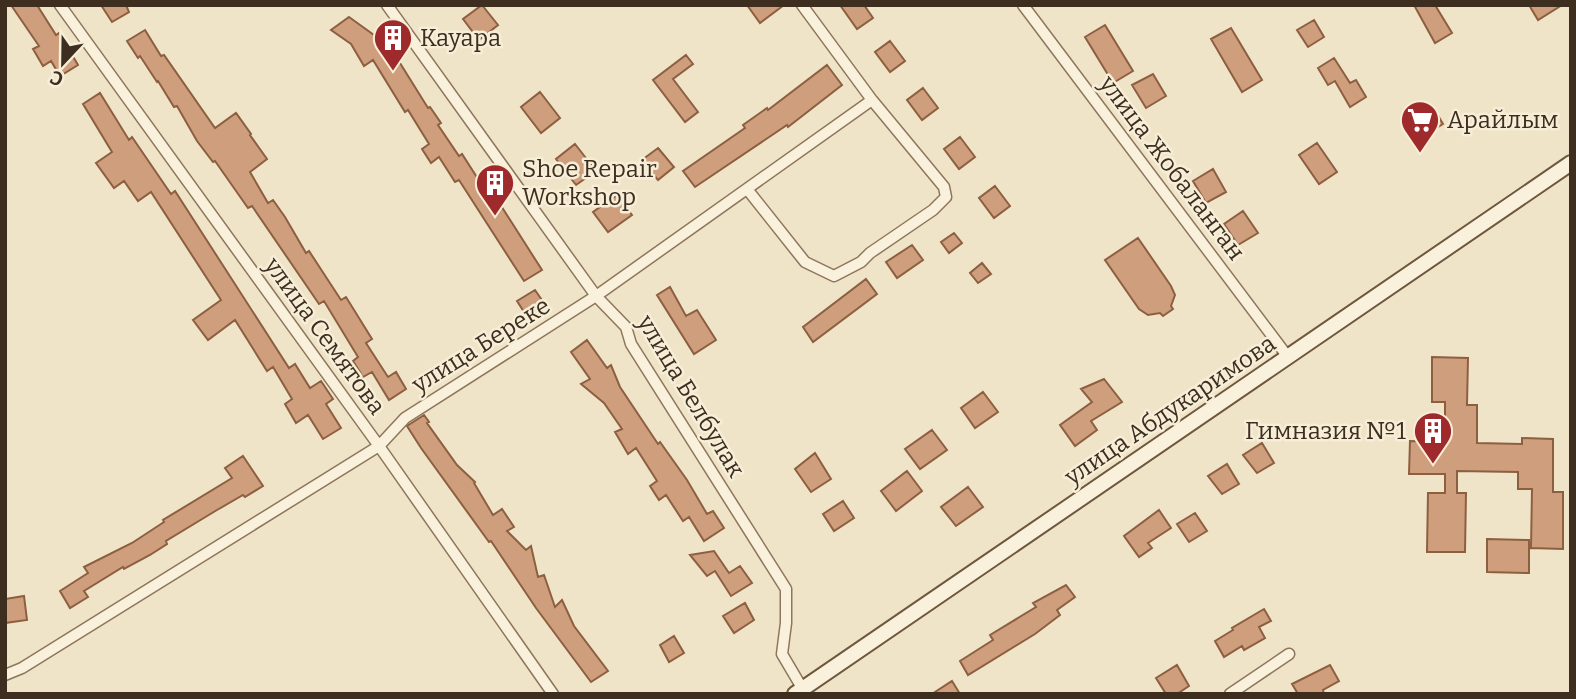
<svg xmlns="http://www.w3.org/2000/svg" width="1576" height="699" viewBox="0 0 1576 699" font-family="Bitter,serif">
	<rect width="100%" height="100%" fill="#f0e4c8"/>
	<!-- building -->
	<path fill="#cf9f7d" stroke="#8d5f41" stroke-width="2" d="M11,5H37L56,35L59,33L78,65L60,76L51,61L43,66L33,49L39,46Z
		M101,5H126L129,12L112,22Z
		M482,5L498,25L479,40L463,19Z
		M747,5H784L760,23Z
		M840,5H864L873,18L857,29Z
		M1414,5H1435L1452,33L1435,43Z
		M1529,5H1562L1538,20Z
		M349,17L374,35L380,31L428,108L430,107L441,123L438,125L459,156L462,154L480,182L484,179L542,270L524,281L459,180L455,182L439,157L431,163L422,149L429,144L408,110L405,112L373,60L364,66L351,44L331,30Z
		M1314,20L1324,37L1308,47L1297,30Z
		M1105,25L1133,71L1113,83L1085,37Z
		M1231,28L1262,80L1242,92L1211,39Z
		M145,30L161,56L164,55L215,128L236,113L251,134L250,135L267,159L250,172L268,203L273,200L285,217L306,253L309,251L341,300L346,297L372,339L366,343L388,377L396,372L406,389L389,400L372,372L363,377L353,361L358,357L324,301L319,304L252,206L248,208L215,161L213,162L197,141L177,106L174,107L158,81L157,82L140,56L138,58L127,41Z
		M890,41L905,61L890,72L875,52Z
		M686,55L693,64L673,79L698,112L685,122L653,80Z
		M1334,58L1350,83L1356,80L1366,97L1350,107L1335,81L1328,85L1318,68Z
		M827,65L842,85L788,127L787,125L695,187L683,171L745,128L743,125L767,108L768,110Z
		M1153,74L1166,96L1146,108L1132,85Z
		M923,88L938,108L922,120L907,100Z
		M540,92L560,118L541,133L521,107Z
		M100,93L129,140L132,137L171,194L175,191L289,368L295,364L310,388L321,381L333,399L326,404L341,428L323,439L308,415L296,423L285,404L292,399L273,367L267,371L235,320L208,340L193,320L221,300L151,192L138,201L124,181L114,188L96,163L112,152L83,104Z
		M1433,107L1443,124L1427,134L1416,117Z
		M960,137L975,157L959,169L944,149Z
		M1317,143L1337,172L1319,184L1299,155Z
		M575,144L596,171L576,185L556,159Z
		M658,148L674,167L658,180L642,160Z
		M1213,169L1226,192L1206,203L1193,181Z
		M995,186L1010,206L994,218L979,198Z
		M617,195L632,215L608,232L593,212Z
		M1243,211L1258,233L1238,245L1224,224Z
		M954,233L962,243L949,253L941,242Z
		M1138,238L1171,286L1175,295L1171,306L1173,309L1163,316L1160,313L1148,315L1139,309L1105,260Z
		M912,245L923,260L897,278L886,262Z
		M982,263L991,274L978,283L970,273Z
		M866,279L877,294L813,342L803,327Z
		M670,287L686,316L697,310L716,340L694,354L657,295Z
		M535,290L546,306L528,318L517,301Z
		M587,340L607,368L611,365L620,387L658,444L660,442L687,480L707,514L713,511L724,528L704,541L689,517L683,521L666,495L659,500L650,486L657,481L636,448L628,454L615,432L622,429L604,403L581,384L590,379L571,352Z
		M1432,357L1468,358L1467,405H1477V443L1522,444V438L1553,439V492H1563V549L1531,548L1532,489H1518V472L1457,471V493H1466L1465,552H1427L1428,493H1445V474H1409L1410,441L1445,442V402H1432Z
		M1104,379L1122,402L1091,421L1097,430L1075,446L1060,425L1092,402L1081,389Z
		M983,392L998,412L975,428L961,408Z
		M424,415L429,422L427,423L457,465L475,482L474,483L493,515L502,509L514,527L507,531L526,550L531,546L538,577L544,575L555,607L562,600L574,626L608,671L591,682L536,608L491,541L489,542L421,448L407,426Z
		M932,430L947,450L920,469L905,449Z
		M1262,443L1274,463L1257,473L1243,455Z
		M815,453L831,479L811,492L795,469Z
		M243,456L263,486L245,497L243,495L217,510L166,541L167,544L150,555L124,569L123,567L84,591L88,597L70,608L60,591L88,573L84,567L132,543L164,522L163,520L232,478L225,468Z
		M1227,464L1239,484L1222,494L1208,476Z
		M907,471L922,491L896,511L881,491Z
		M968,487L983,507L956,526L941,507Z
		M843,501L854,518L834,531L823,514Z
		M1159,510L1171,528L1148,543L1152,548L1139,557L1124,536Z
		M1195,513L1207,531L1189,542L1177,524Z
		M1487,539L1529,540V573L1487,572Z
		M714,551L729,573L740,566L752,583L731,596L715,571L707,576L690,555Z
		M1066,585L1075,597L1057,610L1060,615L1035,634L968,675L960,661L993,640L990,635L1036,607L1033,603Z
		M24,596L27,620L5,623V599Z
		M745,603L754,620L734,633L723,616Z
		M1264,609L1271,621L1259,627L1265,638L1244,650L1242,646L1224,657L1215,641L1233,630L1232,628Z
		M674,636L684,653L669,662L660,645Z
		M1177,665L1189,686L1177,694H1166L1156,678Z
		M1330,665L1339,681L1323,690L1324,694H1298L1292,684Z
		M952,681L960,694H932Z"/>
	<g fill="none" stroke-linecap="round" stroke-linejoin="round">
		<!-- street casing -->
		<g stroke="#8d765c" stroke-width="13">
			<path id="street" d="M60,5L379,446L553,694
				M387,5L596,296L626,327L631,344L786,589V623L782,654L805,693
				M1023,5L1288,357
				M747,189L805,262L834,276L861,262L870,253L933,210L946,197L944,187L872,100
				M5,675L22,668L379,446L405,418L596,296L872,100L802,5
				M1230,694L1289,654"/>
		</g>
		<!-- secondary casing -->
		<g stroke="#6f573f" stroke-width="18">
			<path id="secondary" d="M795,694L1571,163"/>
		</g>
		<!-- street -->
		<use href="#street" stroke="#faf1dc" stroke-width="10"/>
		<!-- secondary -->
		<use href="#secondary" stroke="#faf1dc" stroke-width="14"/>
	</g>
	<!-- icons -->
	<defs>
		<g id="building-pin" transform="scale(2.0125)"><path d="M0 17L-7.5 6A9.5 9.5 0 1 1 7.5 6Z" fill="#9e2a2b" stroke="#f7eed8"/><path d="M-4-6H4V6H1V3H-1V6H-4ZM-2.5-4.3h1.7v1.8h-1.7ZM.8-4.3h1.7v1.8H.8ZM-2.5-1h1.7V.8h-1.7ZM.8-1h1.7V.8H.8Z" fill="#fff"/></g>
		<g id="supermarket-pin" transform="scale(2.0125)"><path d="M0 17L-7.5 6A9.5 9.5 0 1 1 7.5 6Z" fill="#9e2a2b" stroke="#f7eed8"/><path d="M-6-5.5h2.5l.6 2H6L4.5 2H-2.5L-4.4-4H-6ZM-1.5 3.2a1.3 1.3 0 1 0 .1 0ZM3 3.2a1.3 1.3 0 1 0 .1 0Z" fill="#fff"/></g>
	</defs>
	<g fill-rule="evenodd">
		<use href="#building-pin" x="393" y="38"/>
		<use href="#supermarket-pin" x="1420" y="120"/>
		<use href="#building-pin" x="495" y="183"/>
		<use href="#building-pin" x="1433" y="431"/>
	</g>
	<g text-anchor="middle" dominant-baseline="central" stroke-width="5" stroke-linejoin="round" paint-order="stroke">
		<!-- poi labels -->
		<g font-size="24" fill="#3d2e20" stroke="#f7eed8" text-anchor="start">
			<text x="420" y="38">Кауара</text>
			<text x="1447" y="120">Арайлым</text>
			<text x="522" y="169">Shoe Repair<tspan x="522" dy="28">Workshop</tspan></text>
			<text x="1406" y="431" text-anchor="end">Гимназия №1</text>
		</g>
		<!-- street labels -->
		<g font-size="24" fill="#3d2e20" stroke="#f7eed8">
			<text transform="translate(1172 168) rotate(53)">улица Жобаланган</text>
			<text transform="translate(325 336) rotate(54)">улица Семятова</text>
			<text transform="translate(481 345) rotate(-32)">улица Береке</text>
			<text transform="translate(691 396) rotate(59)">улица Белбулак</text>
			<text transform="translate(1170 410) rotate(-34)">улица Абдукаримова</text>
		</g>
	</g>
	<!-- border -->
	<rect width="1576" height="699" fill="none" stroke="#3d2e20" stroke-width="14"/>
	<!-- north arrow -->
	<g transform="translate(63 63) rotate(202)" stroke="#f7eed8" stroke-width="5" paint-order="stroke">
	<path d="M0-5L12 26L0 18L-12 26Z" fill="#3d2e20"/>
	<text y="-10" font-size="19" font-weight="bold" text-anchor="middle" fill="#3d2e20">С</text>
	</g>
</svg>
